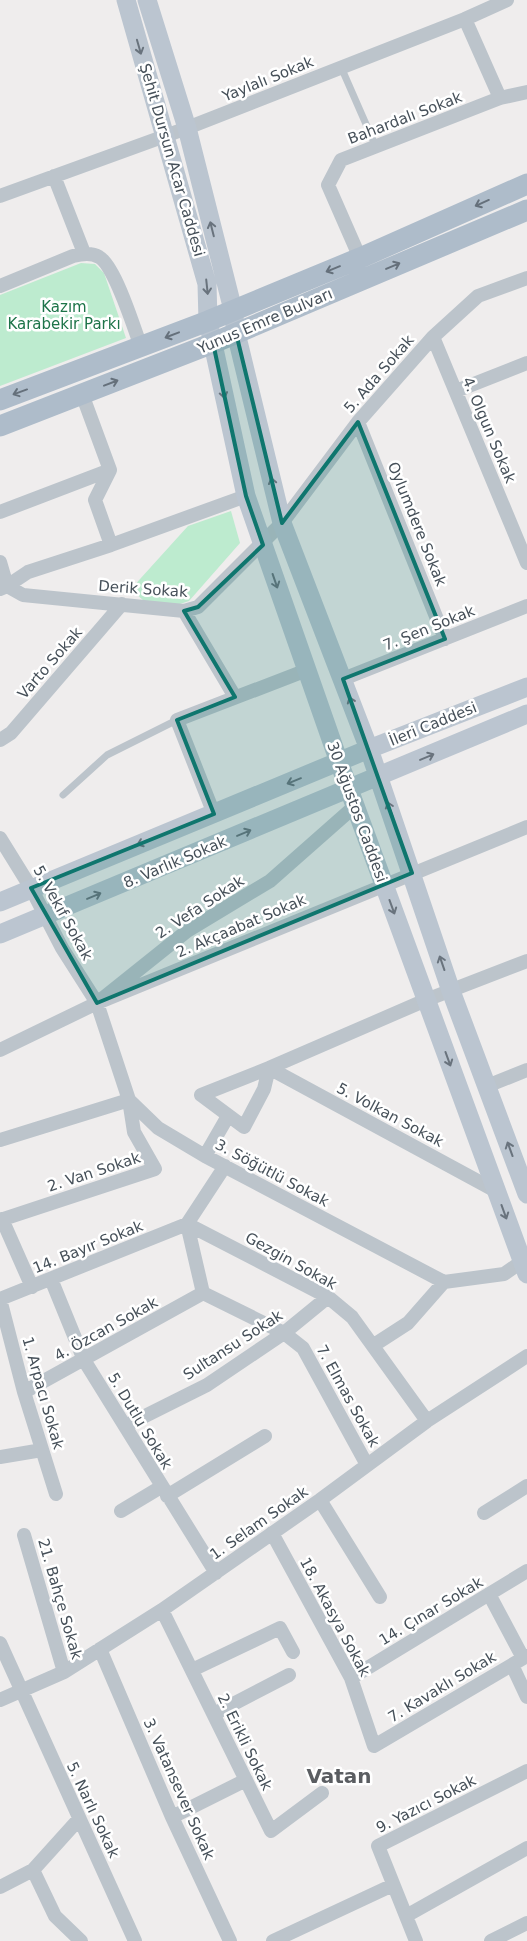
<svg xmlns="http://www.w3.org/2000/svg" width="527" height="1941" viewBox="0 0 527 1941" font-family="'DejaVu Sans',sans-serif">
	<rect width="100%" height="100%" fill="#efeded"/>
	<!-- green -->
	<path fill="#bdebcf" d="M81,263L95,264L104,273L126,338L0,386V295Z
		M231,511L240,543L189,601L177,605L144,601L131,589L188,526Z"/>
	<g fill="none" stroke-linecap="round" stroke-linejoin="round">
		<!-- lane -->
		<path stroke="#bcc4cb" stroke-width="7" d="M341,67L376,147
			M63,795L107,755L177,720"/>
		<!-- street -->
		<path stroke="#bcc4cb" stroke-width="14" d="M465,19L507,0
			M54,176L84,253
			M0,196L187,128L465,19L500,98
			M360,258L328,185L341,160L500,98L527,92
			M0,286L73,256C81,254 91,252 99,257C115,266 134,328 141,347
			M433,337L527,563
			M456,391L527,363
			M82,394L110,470L95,500L111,545
			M358,422L445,639
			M0,512L110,470
			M0,562L7,586L28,572L111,545L246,496
			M0,589L7,586L23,595L184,611L198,607L282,523L358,422L433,337L478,296L527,278
			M184,611L235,697
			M343,679L527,606
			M0,740L11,733L122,604
			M214,814L177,720L307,670
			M0,838L31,888L62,948L97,1003L129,1100L158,1128L205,1156L444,1282L504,1274L527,1258
			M97,1003L527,827
			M0,1050L97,1003L187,931L270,881L355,806
			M487,1086L527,1070
			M201,1095L244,1127L264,1089L269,1068L496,1191
			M201,1095L269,1068L426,1000L527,961
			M0,1140L129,1100L134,1132L155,1169L0,1220
			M205,1156L228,1116
			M225,1166L187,1224L328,1297L352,1317L427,1421
			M2,1219L32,1287
			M51,1279L84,1360L216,1573
			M0,1299L187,1224L203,1293L284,1333L303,1348L367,1465
			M0,1299L24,1392L56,1494
			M374,1345L408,1323L444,1282
			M24,1392L203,1293
			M125,1426L207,1385L284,1333L328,1297
			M0,1457L42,1450
			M167,1496L265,1436
			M320,1500L380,1597
			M121,1511L161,1487
			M484,1513L527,1486
			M272,1533L351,1678L374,1746L527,1656
			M24,1535L64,1672
			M489,1594L523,1658
			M162,1610L271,1831L322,1793
			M0,1643L135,1941
			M100,1649L172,1817L230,1941
			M512,1665L527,1697
			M192,1670L280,1628L293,1652
			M351,1678L527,1571
			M0,1700L64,1672L162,1610L320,1500L427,1421L527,1356
			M214,1714L289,1675
			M172,1817L246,1780
			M33,1870L55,1916L81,1941
			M0,1887L33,1870L79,1819
			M406,1916L527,1848
			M273,1941L393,1885
			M416,1941L378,1846L527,1771
			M491,1941L527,1923"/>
		<!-- secondary -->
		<path stroke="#bbc5d0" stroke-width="19" d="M126,0L207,284L208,321L246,496L339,762L527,1274
			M147,0L187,128L233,310L236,333L282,523L369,749L451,991L527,1194
			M0,902L369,749L527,687
			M0,934L527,714"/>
		<!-- primary -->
		<path stroke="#aebcca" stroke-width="21" d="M0,400L208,321L360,258L527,184
			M0,426L213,343L527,210"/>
	</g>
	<!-- one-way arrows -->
	<defs><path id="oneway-shaft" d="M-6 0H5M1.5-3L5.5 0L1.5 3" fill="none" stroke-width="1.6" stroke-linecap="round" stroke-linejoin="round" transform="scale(1.25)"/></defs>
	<g stroke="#69737d">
		<use href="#oneway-shaft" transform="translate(139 47) rotate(74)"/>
		<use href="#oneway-shaft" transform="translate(212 229) rotate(-104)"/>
		<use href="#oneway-shaft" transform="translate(207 287) rotate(84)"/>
		<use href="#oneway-shaft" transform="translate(223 391) rotate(78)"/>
		<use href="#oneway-shaft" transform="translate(273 485) rotate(-104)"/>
		<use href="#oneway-shaft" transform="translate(275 581) rotate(71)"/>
		<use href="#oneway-shaft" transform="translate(352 704) rotate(-111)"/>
		<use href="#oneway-shaft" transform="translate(427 757) rotate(-23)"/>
		<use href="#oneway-shaft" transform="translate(294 781) rotate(158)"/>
		<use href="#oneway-shaft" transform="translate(390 809) rotate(-109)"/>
		<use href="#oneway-shaft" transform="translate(244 833) rotate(-23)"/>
		<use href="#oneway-shaft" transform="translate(144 842) rotate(158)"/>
		<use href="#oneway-shaft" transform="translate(94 896) rotate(-23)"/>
		<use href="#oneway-shaft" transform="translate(392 907) rotate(70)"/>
		<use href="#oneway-shaft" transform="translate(442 963) rotate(-109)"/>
		<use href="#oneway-shaft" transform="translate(448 1059) rotate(70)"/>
		<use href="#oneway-shaft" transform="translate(510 1149) rotate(-110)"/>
		<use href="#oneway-shaft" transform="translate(504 1212) rotate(70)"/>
	</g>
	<g stroke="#65707b">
		<use href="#oneway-shaft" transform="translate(482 203) rotate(156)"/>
		<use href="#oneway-shaft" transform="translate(393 266) rotate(-23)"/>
		<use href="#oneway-shaft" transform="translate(333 269) rotate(158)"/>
		<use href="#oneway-shaft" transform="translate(172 335) rotate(159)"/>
		<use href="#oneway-shaft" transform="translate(111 383) rotate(-21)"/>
		<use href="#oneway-shaft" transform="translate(20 392) rotate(160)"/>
	</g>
	<!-- marked area -->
	<path fill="#0f766e" fill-opacity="0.2" stroke="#0f766e" stroke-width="4" stroke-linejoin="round" d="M236,333L282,523L358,422L445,639L343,679L412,873L97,1003L31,888L214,814L177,720L235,697L184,611L198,607L263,545L246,496L213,343Z"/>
	<g text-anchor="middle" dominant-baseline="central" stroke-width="5" stroke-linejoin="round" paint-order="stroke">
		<!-- street labels -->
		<g font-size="15" fill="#465059" stroke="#fff">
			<text transform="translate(268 79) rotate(-22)">Yaylalı Sokak</text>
			<text transform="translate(405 118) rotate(-21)">Bahardalı Sokak</text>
			<text transform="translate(172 160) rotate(74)">Şehit Dursun Acar Caddesi</text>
			<text transform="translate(265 321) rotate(-23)">Yunus Emre Bulvarı</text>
			<text transform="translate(379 374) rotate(-49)">5. Ada Sokak</text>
			<text transform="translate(489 430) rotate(67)">4. Olgun Sokak</text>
			<text transform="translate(417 524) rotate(68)">Oylumdere Sokak</text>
			<text transform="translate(143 589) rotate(4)">Derik Sokak</text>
			<text transform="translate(429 628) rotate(-22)">7. Şen Sokak</text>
			<text transform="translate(50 663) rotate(-49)">Varto Sokak</text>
			<text transform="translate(433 724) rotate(-22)">İleri Caddesi</text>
			<text transform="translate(357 812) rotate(70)">30 Ağustos Caddesi</text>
			<text transform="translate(175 862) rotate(-23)">8. Varlık Sokak</text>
			<text transform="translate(200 907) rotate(-33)">2. Vefa Sokak</text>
			<text transform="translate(63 913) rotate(61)">5. Vekıf Sokak</text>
			<text transform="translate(241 926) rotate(-23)">2. Akçaabat Sokak</text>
			<text transform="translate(390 1115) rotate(28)">5. Volkan Sokak</text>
			<text transform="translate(94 1172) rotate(-18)">2. Van Sokak</text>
			<text transform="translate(272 1173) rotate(28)">3. Söğütlü Sokak</text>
			<text transform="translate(88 1247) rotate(-22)">14. Bayır Sokak</text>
			<text transform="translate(291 1261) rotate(29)">Gezgin Sokak</text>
			<text transform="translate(106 1329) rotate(-29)">4. Özcan Sokak</text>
			<text transform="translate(233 1345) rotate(-33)">Sultansu Sokak</text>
			<text transform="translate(43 1393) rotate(74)">1. Arpacı Sokak</text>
			<text transform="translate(348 1396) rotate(61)">7. Elmas Sokak</text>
			<text transform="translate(140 1421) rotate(59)">5. Dutlu Sokak</text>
			<text transform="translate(259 1523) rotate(-35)">1. Selam Sokak</text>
			<text transform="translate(60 1599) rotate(74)">21. Bahçe Sokak</text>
			<text transform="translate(431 1611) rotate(-31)">14. Çınar Sokak</text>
			<text transform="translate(335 1617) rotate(62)">18. Akasya Sokak</text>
			<text transform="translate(442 1687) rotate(-31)">7. Kavaklı Sokak</text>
			<text transform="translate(245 1742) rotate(64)">2. Erikli Sokak</text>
			<text transform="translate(179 1789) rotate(66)">3. Vatansever Sokak</text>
			<text transform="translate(426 1804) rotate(-27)">9. Yazıcı Sokak</text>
			<text transform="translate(93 1810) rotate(65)">5. Narlı Sokak</text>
		</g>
		<!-- park labels -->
		<g font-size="15" fill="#1d7449" stroke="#fff">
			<text x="64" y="307">Kazım<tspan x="64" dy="17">Karabekir Parkı</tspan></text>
		</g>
		<!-- district labels -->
		<g font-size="20" font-weight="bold" fill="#5a5d61" stroke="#fff">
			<text x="339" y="1776">Vatan</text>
		</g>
	</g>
</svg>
